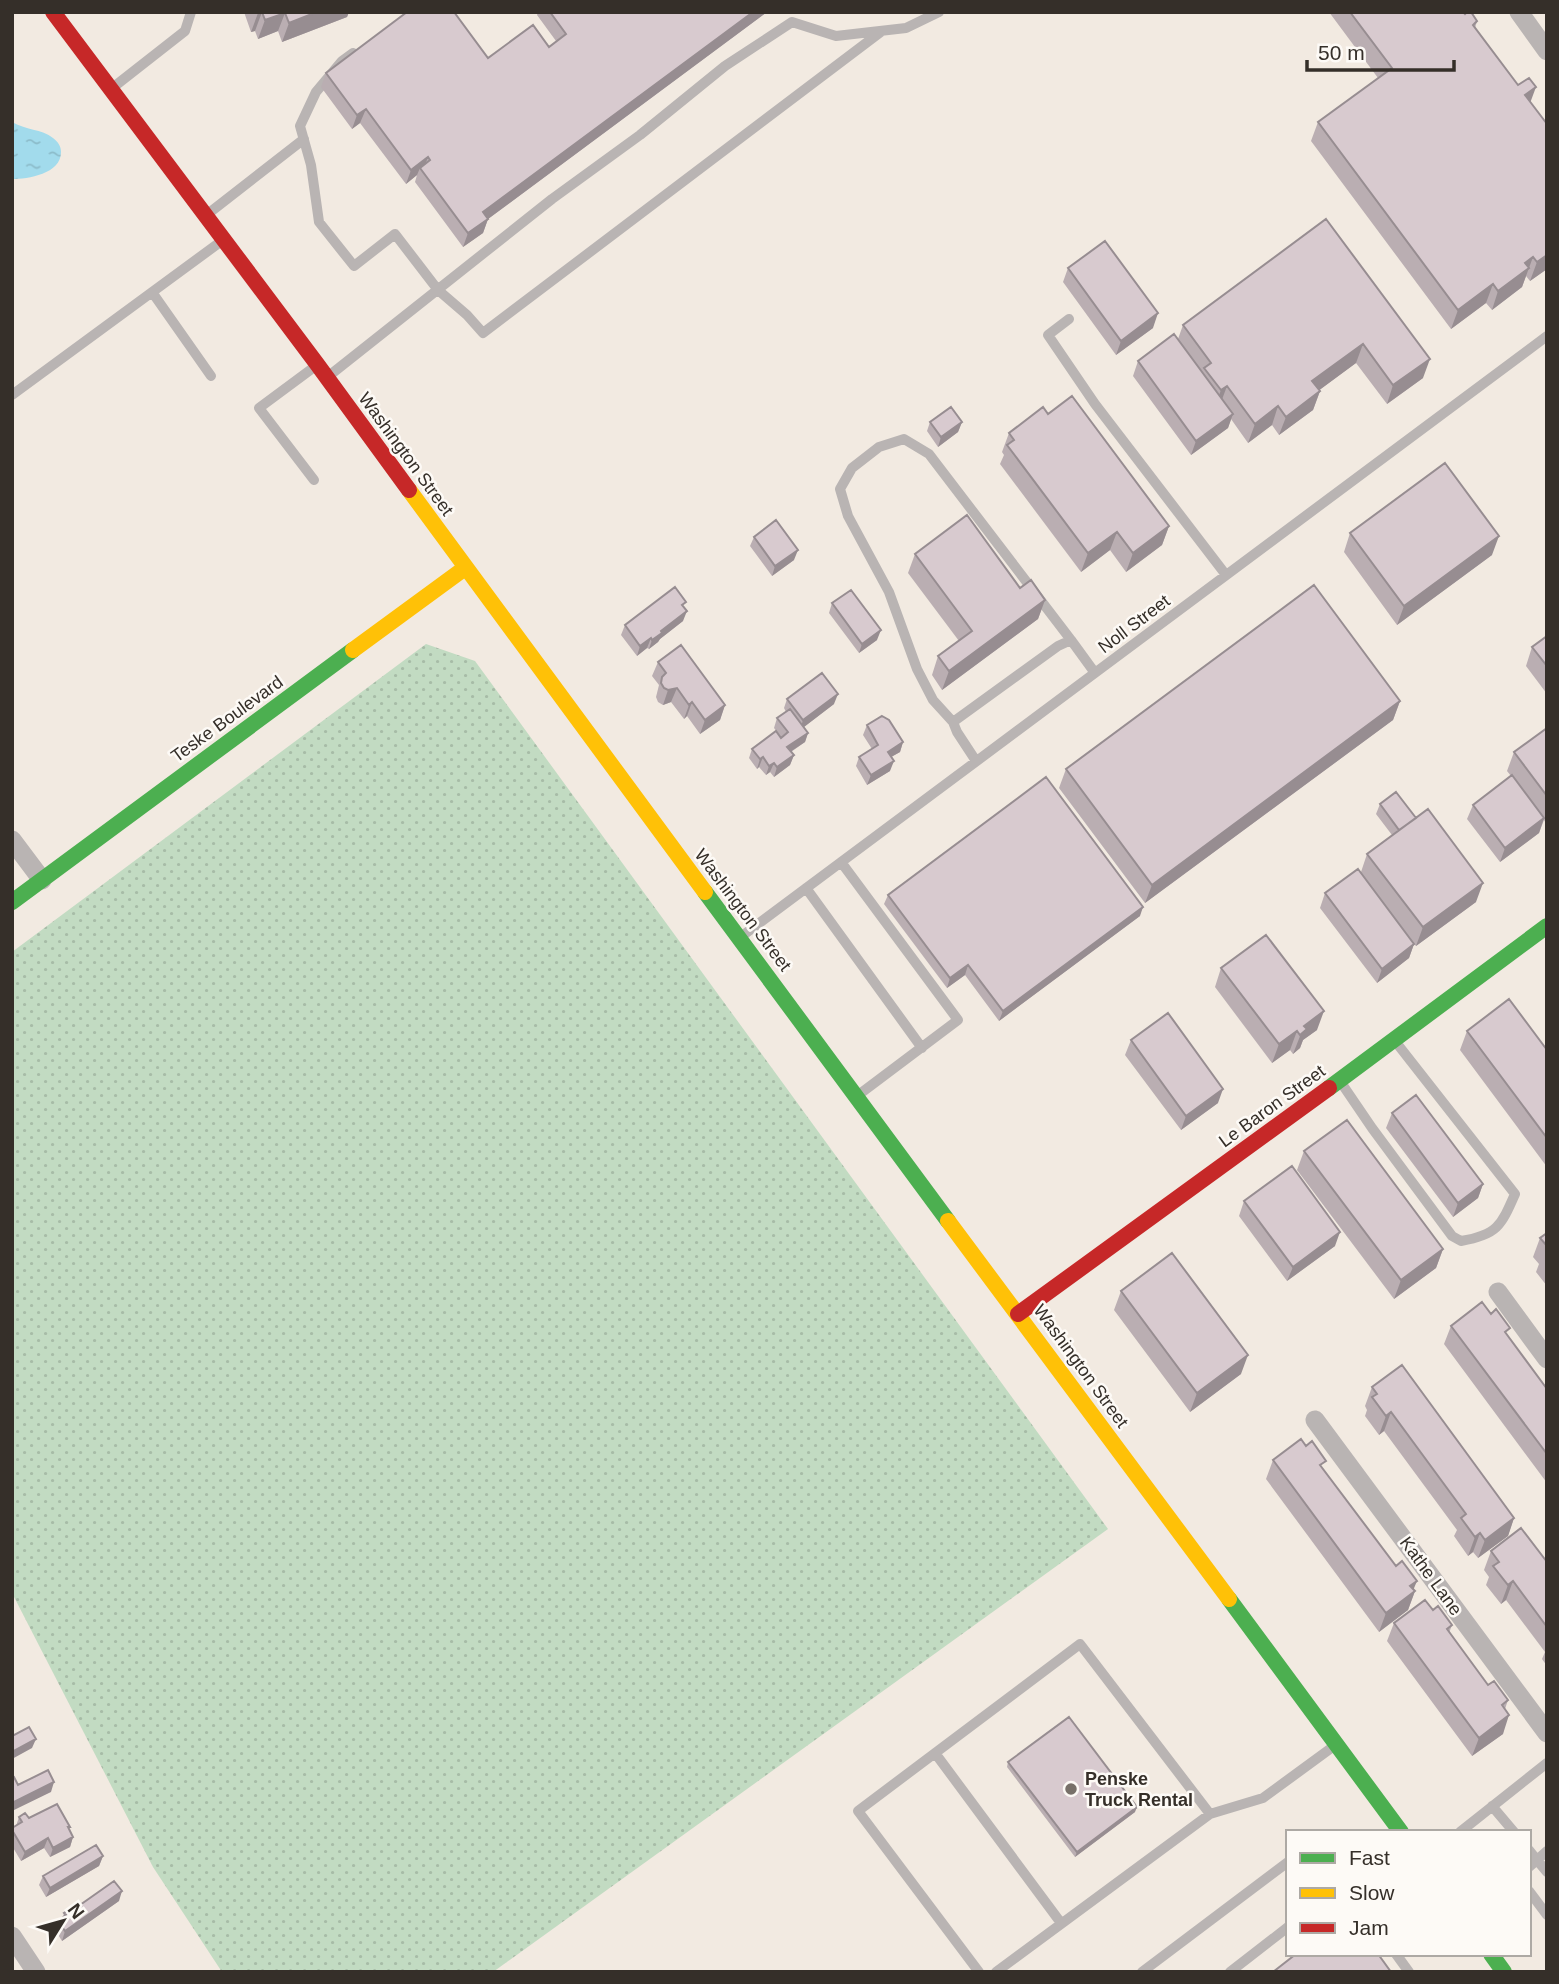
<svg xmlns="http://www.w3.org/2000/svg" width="1559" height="1984" viewBox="0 0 1559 1984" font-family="Helvetica,sans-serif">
	<defs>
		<pattern id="green-dots" width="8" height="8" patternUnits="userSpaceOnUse" patternTransform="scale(1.75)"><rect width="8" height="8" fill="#c2dbc2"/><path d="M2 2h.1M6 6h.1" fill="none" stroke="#a7bca7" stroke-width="1.8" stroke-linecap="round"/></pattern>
		<pattern id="water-ripples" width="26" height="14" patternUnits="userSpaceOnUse" patternTransform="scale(1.75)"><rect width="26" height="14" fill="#a2dbec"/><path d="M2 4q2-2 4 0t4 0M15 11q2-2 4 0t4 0" fill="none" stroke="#8cbcca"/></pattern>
	</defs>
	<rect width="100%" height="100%" fill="#f2eae1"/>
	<!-- green -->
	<path fill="url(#green-dots)" d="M426,644L475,661L1108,1529L493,1972H222L153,1867L12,1593V952Z"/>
	<!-- water -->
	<path fill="url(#water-ripples)" d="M12,122C25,130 42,129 53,138C58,142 61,146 61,152C61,174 28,179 12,179Z"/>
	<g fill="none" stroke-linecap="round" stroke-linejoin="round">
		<!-- lane -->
		<path stroke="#b9b4b3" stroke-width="10" d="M353,53L342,61L316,92L300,126L311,165L319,222L354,266L395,234L438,290L467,315L483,333L882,31
			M111,89L185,31L191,12
			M209,213L304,139
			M152,292L211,376
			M1069,319L1048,335L1095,404L1226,575
			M330,375L552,199L640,135L725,66L792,22L836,36L906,28L939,12
			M12,395L223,240
			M314,480L259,408L317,365
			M953,722L933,700L917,669L889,592L848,516L840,489L852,468L879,447L904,439L929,454L1071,640
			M976,761L957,732L953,722L1058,646L1071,640L1095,673
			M841,862L958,1020L857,1096
			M806,888L922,1048
			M742,936L1547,336
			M1340,1081L1372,1128L1452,1236L1461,1241C1497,1235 1501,1226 1515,1194L1395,1041
			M935,1753L1061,1923
			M1492,1806L1514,1832
			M1460,1832L1547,1763
			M1529,1850L1537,1860L1547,1851
			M1529,1867L1537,1860L1547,1872
			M1529,1891L1547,1915
			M1396,1954L1409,1972
			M979,1972L858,1811L1080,1644L1210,1814
			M996,1972L1210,1814L1263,1798L1334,1746
			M1142,1972L1288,1862
			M1230,1972L1288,1927"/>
		<!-- street -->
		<path stroke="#b9b4b3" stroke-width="19" d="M1519,12L1547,51
			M12,840L42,880
			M1498,1292L1547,1359
			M1315,1420L1547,1733
			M12,1936L36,1972"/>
		<!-- fast -->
		<path stroke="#4caf50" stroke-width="16" d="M705,892L948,1221
			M12,902L353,650
			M1329,1088L1547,926
			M1229,1599L1401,1832
			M1491,1954L1504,1972"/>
		<!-- slow -->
		<path stroke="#ffc107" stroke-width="16" d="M409,490L705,892
			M353,650L465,568
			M948,1221L1229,1599"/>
		<!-- jam -->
		<path stroke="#c62828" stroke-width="16" d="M53,12L317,364L409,490
			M1018,1314L1329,1088"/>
	</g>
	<!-- wall -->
	<path fill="#baaeb2" d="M244,12H349L347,17L282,42L278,31L258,39L255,31L251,32Z
		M538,12H767L488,219L483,233L463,247L415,182L417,175L406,184L360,123L352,129L321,87L326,73L488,58L549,47L556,41L537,15Z
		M1329,12H1463L1465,14L1477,21L1475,28L1547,124V269L1530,281L1526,276L1522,287L1492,310L1486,303L1451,329L1311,141L1318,122L1378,78Z
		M1326,219L1423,378L1387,404L1356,363L1319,390L1320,391L1313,410L1279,435L1272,425L1248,443L1231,419L1228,428L1191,455L1133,376L1138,361L1178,339L1183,325Z
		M1068,268L1153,328L1116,355L1063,282Z
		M1048,414L1169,526L1162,545L1126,572L1110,550L1081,572L1000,464L1004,455L1002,452L1009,433Z
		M930,422H962L958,432L938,447L927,431Z
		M1350,533L1492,555L1397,625L1344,552Z
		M754,537L794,560L772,576L750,546Z
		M915,554L1020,588L1045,600L1038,619L942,690L932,675L938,656L959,641L908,573Z
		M832,603L877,640L859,653L829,613Z
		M684,608L683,621L660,639L658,642L649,649L647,648L637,656L621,635L625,625Z
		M1547,636V694L1526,666L1532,647Z
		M658,662L725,705L720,720L700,734L687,716L684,719L671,702L663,705L658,702L656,697L659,685L652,676Z
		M787,699L834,704L804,727L808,733L805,742L791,752L794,755L790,765L774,777L770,772L766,775L759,767L757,769L749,758L752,749L781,737L774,728L777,718L786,712L784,708Z
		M1400,701L1393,720L1145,903L1059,788L1066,769Z
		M867,725L903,742L900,752L891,757L890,771L867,785L856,766L859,757L872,749L863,735Z
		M1547,728V825L1544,820L1539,833L1500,862L1467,819L1473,805L1511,776L1507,771L1514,752Z
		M1380,804L1476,902L1416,946L1414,944L1409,958L1377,983L1320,908L1325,893L1361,872L1367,854L1392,835L1376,814Z
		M888,895L1140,916L999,1021L965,975L947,988L884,904Z
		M1221,968L1317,1030L1303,1040L1300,1048L1293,1054L1290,1050L1272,1063L1215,987Z
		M1467,1031L1547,1050V1167L1460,1050Z
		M1131,1040L1218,1103L1181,1130L1125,1055Z
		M1392,1113L1483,1184L1478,1198L1453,1217L1386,1128Z
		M1304,1151L1443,1249L1436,1268L1394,1299L1297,1170Z
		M1244,1201L1335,1246L1287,1281L1239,1216Z
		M1540,1238L1547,1246V1286L1536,1272L1539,1264L1533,1257Z
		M1121,1291L1241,1374L1190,1412L1114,1310Z
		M1451,1326L1507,1336L1547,1389V1483L1444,1344Z
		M1372,1387L1514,1518L1508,1536L1478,1558L1473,1552L1468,1556L1454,1536L1457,1530L1384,1431L1379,1435L1365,1416L1367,1410L1365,1406Z
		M1273,1460L1323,1469L1415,1591L1408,1610L1379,1632L1266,1479Z
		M1491,1551L1547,1562V1666L1542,1659L1545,1652L1506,1600L1501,1604L1486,1585L1489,1577L1484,1570Z
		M1433,1610L1452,1625L1449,1633L1488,1685L1508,1700L1505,1709L1503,1734L1472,1756L1387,1641L1394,1623Z
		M1008,1762L1135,1812L1075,1857L1007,1767Z
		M19,1817L29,1818L69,1829L73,1837L70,1847L50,1857L44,1848L21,1861L12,1846V1828L16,1826Z
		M103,1856L99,1866L46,1897L39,1885L43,1876Z
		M119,1901L62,1941L55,1930L58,1921L63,1917L64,1913Z"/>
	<!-- shaded-wall -->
	<path fill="#978d91" d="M262,12L255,31L251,32L258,13Z
		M317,12H349L347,17L282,42L289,23Z
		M753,12H767L488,219L483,233L463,247L468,233L483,212Z
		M285,13L278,31L258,39L265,20Z
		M1536,87L1529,106L1525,95Z
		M366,109L360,123L352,129L357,115Z
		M428,157L423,171L420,168L417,175L406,184L411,170Z
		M1547,255V269L1530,281L1537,262Z
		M1533,257L1522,287L1492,310L1498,291L1525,263Z
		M1493,284L1486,303L1451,329L1458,310Z
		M1158,313L1153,328L1116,355L1121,341Z
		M1363,344L1356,363L1306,400L1312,381Z
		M1430,359L1423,378L1387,404L1393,385Z
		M1227,386L1220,405L1214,409L1221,390Z
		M1320,391L1313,410L1279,435L1286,417Z
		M1278,406L1272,425L1248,443L1255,424Z
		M1233,414L1228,428L1191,455L1196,441Z
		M962,422L958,432L938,447L941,437Z
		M1169,526L1162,545L1126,572L1133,553Z
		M1117,532L1110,550L1081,572L1088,553Z
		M1499,536L1492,555L1397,625L1404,606Z
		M798,550L794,560L772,576L775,566Z
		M1045,600L1038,619L942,690L949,671Z
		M687,611L683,621L660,639L658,642L649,649L652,640L661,631Z
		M881,630L877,640L859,653L862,644Z
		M651,638L647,648L637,656L640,646Z
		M677,688L671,702L663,705L668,690Z
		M838,694L834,704L800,730L803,720Z
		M1400,701L1393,720L1145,903L1152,885Z
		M692,702L687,716L684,719L689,705Z
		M725,705L720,720L700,734L705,720Z
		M808,733L805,742L784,756L787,747Z
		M903,742L900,752L884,761L888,752Z
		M794,755L790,765L774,777L777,767Z
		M763,757L759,767L757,769L760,759Z
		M894,761L890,771L867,785L871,775Z
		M774,763L770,772L766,775L769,766Z
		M1544,818L1539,833L1500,862L1505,848Z
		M1483,883L1476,902L1416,946L1423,927Z
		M1143,907L1140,916L999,1021L1003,1011Z
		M1414,944L1409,958L1377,983L1382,969Z
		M968,965L965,975L947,988L950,978Z
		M1324,1011L1317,1030L1303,1040L1300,1048L1293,1054L1304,1026Z
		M1297,1031L1290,1050L1272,1063L1279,1044Z
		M1223,1089L1218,1103L1181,1130L1186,1116Z
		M1483,1184L1478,1198L1453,1217L1458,1203Z
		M1340,1232L1335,1246L1287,1281L1293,1267Z
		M1443,1249L1436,1268L1394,1299L1401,1280Z
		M1248,1355L1241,1374L1190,1412L1197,1393Z
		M1391,1412L1384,1431L1379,1435L1386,1416Z
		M1514,1518L1508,1536L1478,1558L1485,1540Z
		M1480,1533L1473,1552L1468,1556L1475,1537Z
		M1417,1581L1412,1593L1415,1591L1408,1610L1379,1632L1386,1613L1410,1586Z
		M1513,1581L1506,1600L1501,1604L1508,1585Z
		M1509,1715L1503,1734L1472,1756L1479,1738Z
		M36,1739L32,1748L12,1759V1752Z
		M54,1782L51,1792L12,1811V1803Z
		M1137,1807L1135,1812L1075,1857L1077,1852Z
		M73,1837L70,1847L50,1857L53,1848Z
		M48,1838L44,1848L21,1861L25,1852Z
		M103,1856L99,1866L46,1897L50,1888Z
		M122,1891L119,1901L62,1941L65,1931Z"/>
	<!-- building -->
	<path fill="#d8cacf" stroke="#978d91" stroke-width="2" d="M262,12H317L289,23L285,13L265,20Z
		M407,12H454L488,58L533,25L549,47L566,34L550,12H753L483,212L488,219L468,233L420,168L430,160L428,157L411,170L366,109L357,115L326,73Z
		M1350,12H1463L1465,14L1467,12H1471L1477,21L1473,25L1518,85L1529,78L1536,87L1525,95L1547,124V255L1537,262L1533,257L1525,263L1529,268L1498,291L1493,284L1458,310L1318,122L1392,68Z
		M1326,219L1430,359L1393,385L1363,344L1312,381L1320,391L1286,417L1278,406L1255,424L1227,386L1221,390L1204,368L1211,363L1183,325Z
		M1105,241L1158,313L1121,341L1068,268Z
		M1174,334L1233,414L1196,441L1138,361Z
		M1072,396L1169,526L1133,553L1117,532L1088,553L1007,445L1014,440L1009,433L1043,407L1048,414Z
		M951,407L962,422L941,437L930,422Z
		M1445,463L1499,536L1404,606L1350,533Z
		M967,515L1020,588L1031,580L1045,600L949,671L938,656L972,631L915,554Z
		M776,520L798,550L775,566L754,537Z
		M1314,585L1400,701L1152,885L1066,769Z
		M675,587L686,602L682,605L687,611L661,631L662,633L652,640L651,638L640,646L625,625Z
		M851,590L881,630L862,644L832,603Z
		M1547,636V666L1532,647Z
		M681,645L725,705L705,720L692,702L689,705L677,688L668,690L664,688L661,683L662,677L666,673L658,662Z
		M822,673L838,694L803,720L787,699Z
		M790,709L808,733L787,747L794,755L777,767L774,763L769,766L763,757L760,759L752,749L776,731L781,738L788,732L777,718Z
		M882,716L889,720L903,742L888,752L894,761L871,775L859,757L878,745L867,725Z
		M1547,728V796L1514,752Z
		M1512,775L1544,818L1505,848L1473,805Z
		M1046,777L1143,907L1003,1011L968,965L950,978L888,895Z
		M1396,792L1416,818L1399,830L1380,804Z
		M1428,809L1483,883L1423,927L1367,854Z
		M1358,869L1414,944L1382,969L1325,893Z
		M1266,935L1324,1011L1304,1026L1307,1029L1300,1035L1297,1031L1279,1044L1221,968Z
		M1509,999L1547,1050V1138L1467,1031Z
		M1168,1013L1223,1089L1186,1116L1131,1040Z
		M1416,1095L1483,1184L1458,1203L1392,1113Z
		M1347,1120L1443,1249L1401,1280L1304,1151Z
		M1292,1166L1340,1232L1293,1267L1244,1201Z
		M1547,1233V1246L1540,1238Z
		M1172,1253L1248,1355L1197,1393L1121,1291Z
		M1482,1302L1491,1314L1496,1309L1510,1328L1505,1332L1547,1389V1454L1451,1326Z
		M1402,1365L1514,1518L1485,1540L1480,1533L1475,1537L1461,1518L1466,1514L1391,1412L1386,1416L1372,1397L1377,1394L1372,1387Z
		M1301,1439L1306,1446L1312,1441L1326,1461L1320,1465L1396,1566L1402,1561L1417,1581L1410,1586L1415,1591L1386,1613L1273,1460Z
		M1521,1528L1547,1562V1627L1513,1581L1508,1585L1493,1566L1499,1562L1491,1551Z
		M1425,1600L1433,1610L1438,1606L1452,1625L1447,1629L1488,1685L1494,1681L1508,1700L1502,1705L1509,1715L1479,1738L1394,1623Z
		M1069,1717L1137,1807L1077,1852L1008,1762Z
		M29,1727L36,1739L12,1752V1736Z
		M48,1770L54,1782L12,1803V1778L14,1777L18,1785Z
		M57,1804L70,1827H68L73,1837L53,1848L48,1838L25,1852L12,1830V1828L22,1822L19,1817L25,1813L29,1818Z
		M96,1845L103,1856L50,1888L43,1876Z
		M114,1881L122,1891L65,1931L58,1921L66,1915L64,1913L69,1910L70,1912Z
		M1296,1954H1378L1391,1972H1273Z"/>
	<!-- markers -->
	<circle fill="#777069" stroke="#fdfaf6" stroke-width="2.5" cx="1071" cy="1789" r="7"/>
	<g text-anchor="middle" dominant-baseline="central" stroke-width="5" stroke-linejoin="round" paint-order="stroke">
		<!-- street labels -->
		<g font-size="18" fill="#352f29" stroke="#fdfaf6">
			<text transform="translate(406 454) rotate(54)">Washington Street</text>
			<text transform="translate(1134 624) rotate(-37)">Noll Street</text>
			<text transform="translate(227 719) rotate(-36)">Teske Boulevard</text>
			<text transform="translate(743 910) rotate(53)">Washington Street</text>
			<text transform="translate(1272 1106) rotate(-36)">Le Baron Street</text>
			<text transform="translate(1081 1366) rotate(54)">Washington Street</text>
			<text transform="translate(1431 1576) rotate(54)">Kathe Lane</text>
		</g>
		<!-- poi labels -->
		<g font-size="18" font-weight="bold" fill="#352f29" stroke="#fdfaf6" text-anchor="start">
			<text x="1085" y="1779">Penske<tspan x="1085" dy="21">Truck Rental</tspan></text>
		</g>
	</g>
	<!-- border -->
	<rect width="1559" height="1984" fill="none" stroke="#352f29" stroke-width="28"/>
	<!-- legend -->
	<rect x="1286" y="1830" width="245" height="126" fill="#fdfaf6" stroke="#ada9a4" stroke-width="2"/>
	<rect x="1300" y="1853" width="35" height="10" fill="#4caf50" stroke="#ada9a4" stroke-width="2"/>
	<text x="1349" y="1865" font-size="21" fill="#352f29">Fast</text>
	<rect x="1300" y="1888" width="35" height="10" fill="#ffc107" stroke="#ada9a4" stroke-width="2"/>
	<text x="1349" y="1900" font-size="21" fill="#352f29">Slow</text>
	<rect x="1300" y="1923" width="35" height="10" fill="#c62828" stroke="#ada9a4" stroke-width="2"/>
	<text x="1349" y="1935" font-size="21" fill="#352f29">Jam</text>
	<!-- north arrow -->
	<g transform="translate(63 1921) rotate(53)" stroke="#fdfaf6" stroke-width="5" paint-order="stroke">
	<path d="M0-5L12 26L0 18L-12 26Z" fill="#352f29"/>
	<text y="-10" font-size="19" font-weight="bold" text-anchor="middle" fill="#352f29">N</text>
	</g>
	<!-- scale -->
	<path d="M1307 60v10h147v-10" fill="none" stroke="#352f29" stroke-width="3.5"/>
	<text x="1318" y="60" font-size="21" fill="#352f29" stroke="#fdfaf6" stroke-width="5" paint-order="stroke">50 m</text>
</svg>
